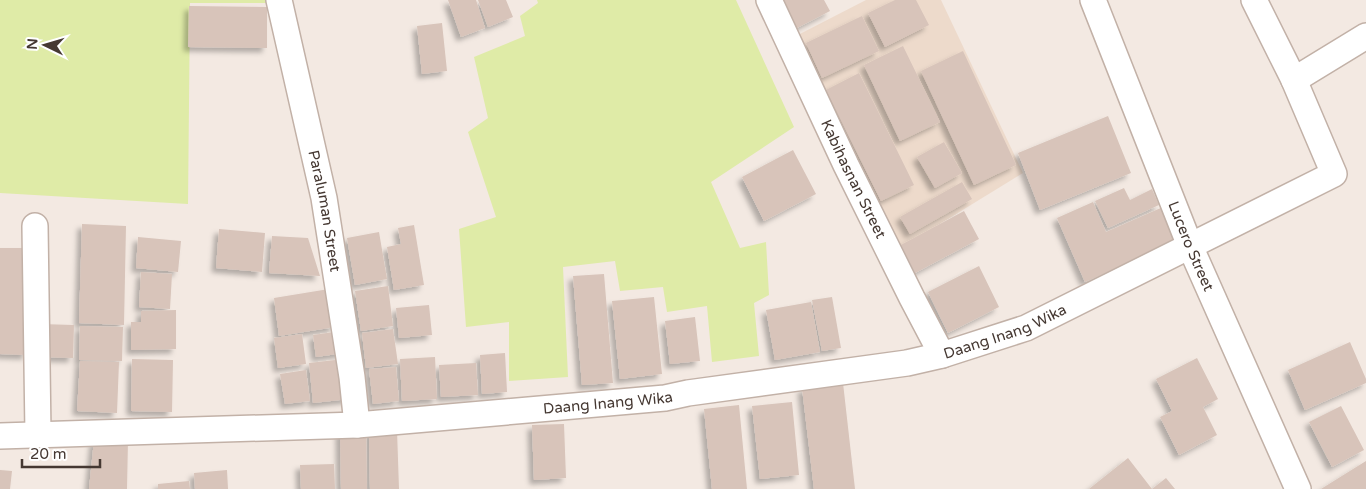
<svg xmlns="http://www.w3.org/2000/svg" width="1366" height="489" viewBox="0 0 1366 489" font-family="'Varela Round',sans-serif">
	<defs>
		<filter id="shadow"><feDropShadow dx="-4.5" dy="4.5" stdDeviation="2.5" flood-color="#0004"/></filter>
	</defs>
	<rect width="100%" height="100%" fill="#f3e9e2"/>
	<!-- education -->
	<path fill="#eddacb" d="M866,0H941L1023,173L896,251L794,37Z"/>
	<!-- green -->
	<path fill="#dfeba7" d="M0,0H269L270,3H190L188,204L0,193Z
		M537,0H736L794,127L711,182L740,248L766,242L769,295L754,303L759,356L712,362L707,306L667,312L663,287L620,291L615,261L563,267L568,377L509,381V322L466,327L459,229L496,217L468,132L488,118L474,57L525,36L520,16L538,3Z"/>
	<!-- building -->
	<path fill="#d8c4ba" filter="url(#shadow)" d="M448,0H476L485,28L461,37Z
		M478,0H506L513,17L488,27Z
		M778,0H824L830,11L793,30Z
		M895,0H916L929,25L885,47L868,13Z
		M189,6L267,7V48L188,47Z
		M862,16L879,51L822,78L806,43Z
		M442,23L447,71L422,74L417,26Z
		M903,46L940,122L900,141L864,65Z
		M963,51L1016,165L974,185L921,71Z
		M859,73L914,185L881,201L826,90Z
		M1108,116L1131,173L1040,210L1018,153Z
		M944,142L962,173L935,188L917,157Z
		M793,150L816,194L764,221L742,177Z
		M962,182L972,199L910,234L900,217Z
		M1124,188L1130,200L1152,189L1159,205L1108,228L1095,201Z
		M1093,202L1106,232L1163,207L1178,241L1085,282L1057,218Z
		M964,211L979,239L915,273L901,245Z
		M82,224L126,226L124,325L79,323Z
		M414,225L424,285L394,290L387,247L401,244L398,228Z
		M219,229L265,233L262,272L216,268Z
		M379,232L387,279L355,285L347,238Z
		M272,236L308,238L320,276L269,273Z
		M138,237L181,241L178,272L136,268Z
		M0,248H31L27,355L0,354Z
		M979,266L999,307L948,333L928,292Z
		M141,272L172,274L170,309L139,307Z
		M604,274L613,383L582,385L573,276Z
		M388,286L393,326L361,331L355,291Z
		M329,289L335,327L279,336L274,298Z
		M654,297L662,374L620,379L612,301Z
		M832,297L841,348L822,351L812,300Z
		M811,302L820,352L775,360L766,310Z
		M429,305L432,335L399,338L396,308Z
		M176,310V349L131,350V322H141V311Z
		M695,317L700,361L670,364L665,321Z
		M40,324L74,325L73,358L39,357Z
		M80,326L123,327L122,361L79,360Z
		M393,329L398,364L366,368L362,333Z
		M341,331L344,353L316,357L313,335Z
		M302,334L306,364L278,368L274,338Z
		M1350,342L1366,379V383L1305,410L1288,370Z
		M505,353L507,392L482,394L480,355Z
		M435,357L437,399L402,401L400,359Z
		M1197,358L1218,399L1203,407L1217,435L1179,455L1160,417L1172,411L1156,379Z
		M132,359L173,360L172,412L131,411Z
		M344,359L349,399L313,403L309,363Z
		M80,361L119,362L117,413L77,411Z
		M476,363L478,395L441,397L439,365Z
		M396,367L399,401L373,404L369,369Z
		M306,370L310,401L285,404L280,374Z
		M843,383L855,489H814L802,388Z
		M792,402L799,475L760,479L752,406Z
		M739,405L747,489H712L704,409Z
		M1341,406L1364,450L1332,467L1309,422Z
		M564,424L566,478L534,480L532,425Z
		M397,430L399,489H370L369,431Z
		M340,431H366L367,489H341Z
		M94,440H128L127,489H89Z
		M1128,458L1152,489L1166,478L1175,489H1089Z
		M1366,461V489H1321Z
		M334,464L335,489H301L300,465Z
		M0,470L12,471L10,489H0Z
		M227,470L228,489H195L194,473Z
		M189,481L190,489H158V484Z"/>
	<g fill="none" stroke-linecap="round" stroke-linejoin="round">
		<!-- minor casing -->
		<g stroke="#c2b1a7" stroke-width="28">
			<g id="minor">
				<path id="s1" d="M279,0L324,198L352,377L357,425"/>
				<path id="s2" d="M769,0L846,165L912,298L942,355"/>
				<path id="s3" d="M1093,0L1190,246L1298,489"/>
				<path d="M1294,80L1366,36"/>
				<path d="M35,226L38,434"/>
				<path id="s4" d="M0,436L357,425L665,398L688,393L907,363L942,355L1026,328L1334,174L1294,80L1254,0"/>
			</g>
		</g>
		<!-- minor -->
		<use href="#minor" stroke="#fff" stroke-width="25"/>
	</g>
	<g text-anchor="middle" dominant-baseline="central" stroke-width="4" stroke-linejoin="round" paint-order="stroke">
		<!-- street labels -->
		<g font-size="15" fill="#453832" stroke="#fff">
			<text stroke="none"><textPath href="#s2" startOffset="198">Kabihasnan Street</textPath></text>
			<text stroke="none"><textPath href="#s1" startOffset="216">Paraluman Street</textPath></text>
			<text stroke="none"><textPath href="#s3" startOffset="265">Lucero Street</textPath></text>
			<text stroke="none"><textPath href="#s4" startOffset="1014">Daang Inang Wika</textPath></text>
			<text stroke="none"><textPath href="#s4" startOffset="609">Daang Inang Wika</textPath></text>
		</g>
	</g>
	<!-- north arrow -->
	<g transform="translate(45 45) rotate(275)" stroke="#ffffff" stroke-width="4" paint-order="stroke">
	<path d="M0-4L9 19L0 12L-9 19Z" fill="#453832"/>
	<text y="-8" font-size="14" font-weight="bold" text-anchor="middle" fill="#453832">N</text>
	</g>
	<!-- scale -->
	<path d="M22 459v8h78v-8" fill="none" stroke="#453832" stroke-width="2.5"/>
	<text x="30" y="459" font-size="15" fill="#453832" stroke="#ffffff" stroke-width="4" paint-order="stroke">20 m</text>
</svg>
